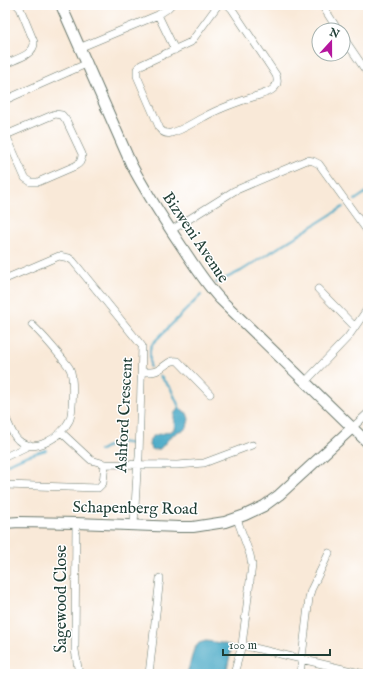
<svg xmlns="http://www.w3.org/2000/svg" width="373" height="679" viewBox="0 0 373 679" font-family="'IM FELL English',serif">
	<rect width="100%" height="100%" fill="#fff"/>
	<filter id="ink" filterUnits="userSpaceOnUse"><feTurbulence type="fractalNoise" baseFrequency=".025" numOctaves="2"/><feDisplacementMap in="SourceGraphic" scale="8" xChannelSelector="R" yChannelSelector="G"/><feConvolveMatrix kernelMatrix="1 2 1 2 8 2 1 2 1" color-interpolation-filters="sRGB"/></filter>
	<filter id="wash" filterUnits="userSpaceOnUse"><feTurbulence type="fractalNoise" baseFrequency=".012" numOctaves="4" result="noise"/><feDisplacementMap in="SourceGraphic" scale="16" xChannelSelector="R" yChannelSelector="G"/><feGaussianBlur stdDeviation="0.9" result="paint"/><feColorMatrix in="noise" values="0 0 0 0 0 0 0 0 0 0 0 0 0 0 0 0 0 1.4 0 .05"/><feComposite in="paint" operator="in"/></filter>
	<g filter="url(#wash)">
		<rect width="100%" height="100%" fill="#f9e9d8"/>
		<!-- water -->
		<path fill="#45a7c5" stroke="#32727c" d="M180,409L187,413L189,419L187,427L184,430L179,431L171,436L160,449L153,450L149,446L150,439C156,432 166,435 174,429C176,422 170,412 180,409Z
			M206,641L221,643L232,646L226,674H187L194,649L199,643Z"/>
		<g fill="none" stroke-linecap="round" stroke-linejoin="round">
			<!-- stream -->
			<path stroke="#45a7c5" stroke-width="2" d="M355,200L368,191
				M216,283L241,271L343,207
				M150,367V349L153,343L201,295
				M159,375L171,389L180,409
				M119,442L134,444
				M99,451L110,445
				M5,465L26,456L46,450"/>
		</g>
	</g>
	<g filter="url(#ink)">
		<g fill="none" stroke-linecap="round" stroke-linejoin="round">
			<!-- street casing -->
			<g stroke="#6b796d" stroke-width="8">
				<path id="street" d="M218,5L191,42L141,65L137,69V76L160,129C163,133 167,134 171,133C183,130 194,122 204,117C218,109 235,103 250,98C258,95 267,94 273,89C278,85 278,80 276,75L232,9L228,5
					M322,5L338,30
					M158,15L175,50
					M343,37L368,74
					M79,48L158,15L167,9L171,5
					M5,64C15,59 35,55 34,42L20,8L17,5
					M5,100L86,64
					M5,132L6,135L25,178L31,182H38L75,166C80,164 82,160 82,154L66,120L62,115L55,114L6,135
					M170,231L234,191L307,160L313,161L319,164L368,232
					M5,279L59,256L69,258L73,261L142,346L139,457L137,472L134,525
					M318,289L355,327
					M142,372C147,372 153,373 158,370C165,367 169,359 178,361L210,394
					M305,382L348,337L368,308
					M5,416C9,424 12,435 18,440C34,455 61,437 69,421C73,414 74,377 70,369C68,365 64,361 61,357C52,346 43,335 32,325
					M352,428L368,413
					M61,432L91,460L105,464L177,465L204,463L252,445
					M5,457L30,445
					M5,485L98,488L103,483L105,464
					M76,523L75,650L79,674
					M242,645L364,674
					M149,674L160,578
					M234,674L242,645L252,565L250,555L237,519
					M300,674L309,598L311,590L329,553"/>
			</g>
			<!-- secondary casing -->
			<g stroke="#6b796d" stroke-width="12">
				<path id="secondary" d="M61,5L131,164C146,193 164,220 182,247C194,265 205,283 220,299L368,443
					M5,523L19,522L76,523L179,527H193L225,522L245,515L264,506L279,495L352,428"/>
			</g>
			<!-- street -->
			<use href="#street" stroke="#fff" stroke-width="7"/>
			<!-- secondary -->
			<use href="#secondary" stroke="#fff" stroke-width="10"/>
		</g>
	</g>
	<g text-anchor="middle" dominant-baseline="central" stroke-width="3" stroke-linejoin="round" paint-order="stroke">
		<!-- street labels -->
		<g font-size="16" fill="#1f3d34" stroke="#fff">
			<text transform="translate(195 238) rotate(56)">Bizweni Avenue</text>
			<text transform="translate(125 415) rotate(-87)">Ashford Crescent</text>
			<text transform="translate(135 509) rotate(1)">Schapenberg Road</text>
			<text transform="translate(62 599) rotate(-90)">Sagewood Close</text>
		</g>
	</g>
	<!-- margin -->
	<rect width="373" height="679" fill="none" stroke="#fff" stroke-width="20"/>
	<!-- north arrow -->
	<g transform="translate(331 42) rotate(21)"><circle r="19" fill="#ffffff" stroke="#a5b1ae"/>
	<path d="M0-3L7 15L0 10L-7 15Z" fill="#b5179e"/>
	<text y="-6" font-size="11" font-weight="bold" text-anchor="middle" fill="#1f3d34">N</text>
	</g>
	<!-- scale -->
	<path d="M223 649v6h107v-6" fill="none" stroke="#1f3d34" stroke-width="2"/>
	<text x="229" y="649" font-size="12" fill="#1f3d34" stroke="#ffffff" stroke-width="3" paint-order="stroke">100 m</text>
</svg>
